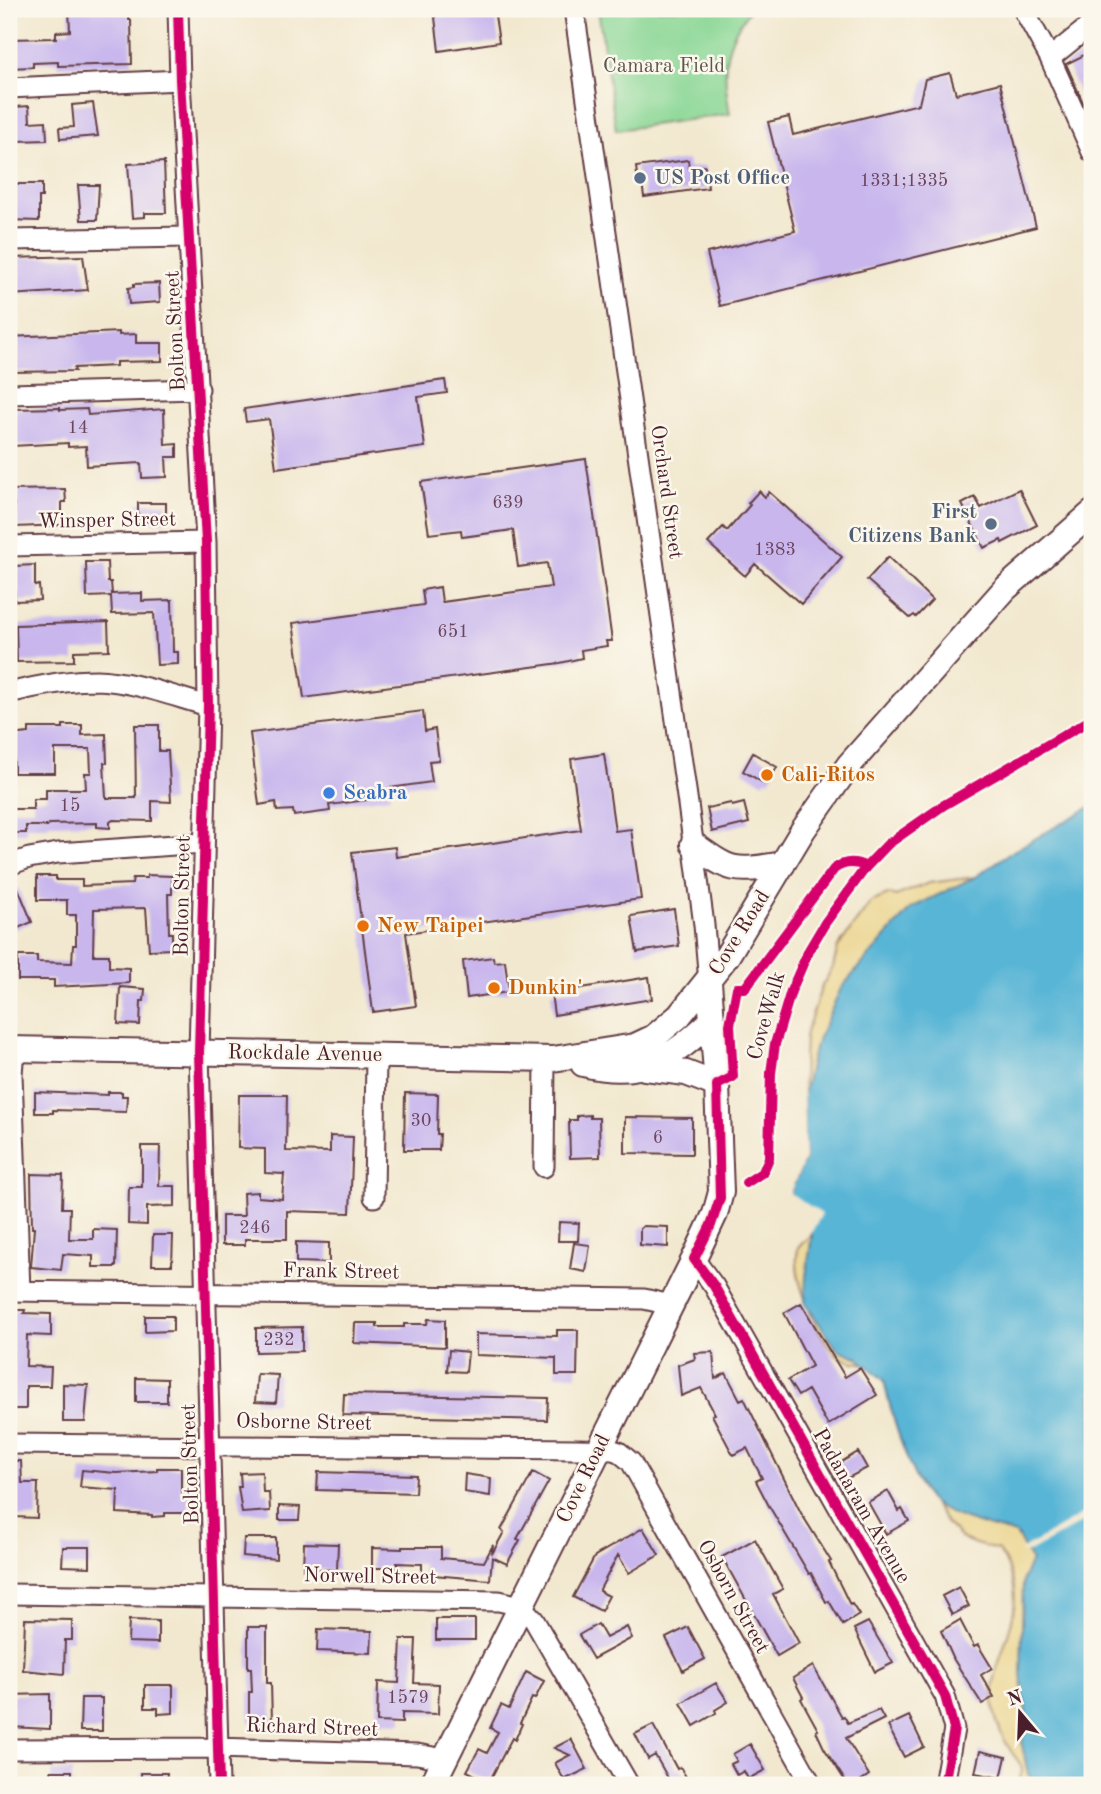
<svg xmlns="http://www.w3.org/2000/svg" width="1101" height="1794" viewBox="0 0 1101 1794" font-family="'Old Standard TT',serif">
	<rect width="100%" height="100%" fill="#fbf7ec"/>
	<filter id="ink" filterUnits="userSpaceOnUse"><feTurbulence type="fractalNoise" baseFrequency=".0143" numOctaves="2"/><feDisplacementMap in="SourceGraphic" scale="14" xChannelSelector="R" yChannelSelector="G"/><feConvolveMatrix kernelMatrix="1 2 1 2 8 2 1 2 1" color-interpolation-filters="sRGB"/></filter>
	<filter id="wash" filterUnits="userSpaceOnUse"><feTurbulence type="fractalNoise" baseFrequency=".00686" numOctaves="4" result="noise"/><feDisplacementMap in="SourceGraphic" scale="28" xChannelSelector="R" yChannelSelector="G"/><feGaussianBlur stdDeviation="1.57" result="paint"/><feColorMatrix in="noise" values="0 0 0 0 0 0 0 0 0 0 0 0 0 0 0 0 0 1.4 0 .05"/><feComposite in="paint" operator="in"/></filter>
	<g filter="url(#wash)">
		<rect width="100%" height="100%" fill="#f2e8cf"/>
		<!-- green -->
		<path fill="#8ad795" stroke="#6a7b60" stroke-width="2" d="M598,9H751C722,42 722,72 730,114L616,130Z"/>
		<!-- sand -->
		<path fill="#eeda9e" stroke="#9c7c64" stroke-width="2" d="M975,877L802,1105L805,1036L822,986L833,967L838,947L871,902L890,894L896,896L929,883Z
			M812,1235L1036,1540L1047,1785H1018C1019,1780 1022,1774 1022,1770C1021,1761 1015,1758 1011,1751C1002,1737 994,1718 993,1701C992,1645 1039,1607 998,1550L972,1543L960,1537L947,1524L934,1504L921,1472L898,1431L882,1366C871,1364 856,1364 844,1359C821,1350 797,1287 797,1263C796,1258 798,1252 798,1247Z"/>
		<!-- water -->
		<path fill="#58b5d6" stroke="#516a80" stroke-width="2" d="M1092,806V1785H1036L1028,1774L1022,1745L1026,1713L1021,1674L1023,1579L1031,1560L1016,1534C995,1528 950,1517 934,1504C911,1485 890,1410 884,1380L857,1357L837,1349L805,1303L806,1276L812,1235L807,1213L790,1193L805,1159L803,1095L814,1049L841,988L911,908L975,877L1010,853Z"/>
		<!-- pier -->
		<path fill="#f2e8cf" d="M803,1081L805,1159L790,1193L822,1214L808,1238L804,1215L786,1193L802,1158L799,1105Z
			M1092,1509V1517L1024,1555L1021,1550Z"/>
		<g id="blocks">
			<!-- building -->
			<path fill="#c8b6ed" d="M69,9H129V20H131L132,64L58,66V62L33,63V67L9,68V39L56,38V32L70,31Z
				M434,9H494L499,42L439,51Z
				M1092,51V123L1066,64Z
				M950,73L956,94L1000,83L1036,227L720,306L707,253L795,231L768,122L789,117L793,135L919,104L925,79Z
				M93,103L98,136L60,139L59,128L74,127L72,105Z
				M29,106L30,122L46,121L47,140L17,141L16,107Z
				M688,160L689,168L705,166L708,188L644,197L642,182H638L636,167Z
				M164,162L166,213H145V217L132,218L128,164Z
				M17,184H42V197H39V221L9,220V186Z
				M78,185H99L97,220H81Z
				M83,256L88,290L9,295V258Z
				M159,283L160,302L129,304L128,288L134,287V284Z
				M119,332V335L136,334V343H162V361L116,362V366L74,368L75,371L10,372L9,337Z
				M445,380L447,393L418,397L425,447L276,468L269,419L246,422L244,409Z
				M60,408V410L87,409L88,415L164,409L165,445L177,444V457H166L167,477L142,478L141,463L87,466L86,446L68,447V443L12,446L11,409Z
				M586,459L612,641H606L607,646L581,650L582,658L560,663L304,698L293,623L424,605L422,590L440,587L442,602L551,587L547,563L518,567L513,530L462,537L461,530L429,534L421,482Z
				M65,489L66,502H62V525L15,527L14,502L9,503V490Z
				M1019,489L1037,525L1002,543L1001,540L984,548L962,504L975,497L981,508Z
				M759,491L765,497L769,492L842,557L801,604L755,564L745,576L708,543L723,527L727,531L750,505L748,503Z
				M138,503H166V522H138Z
				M888,557L932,600L916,617L914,615L910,618L867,580Z
				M86,562H107L108,582H111L112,594L142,593V601L172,600L173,652H178V664L157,665L154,613L112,614L111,596L87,597Z
				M35,565V586L39,585L40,600L15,601L14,566Z
				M108,622L109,650L74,651V661L17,662L16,625Z
				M423,711L425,731L435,729L439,760L429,761L432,782L389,788L390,797L329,805L330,811L294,816L293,810L277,811L276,802L259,805L250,733Z
				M63,725H82V735L106,734L107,763H104L106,798H136L135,725H159V751H168L171,802L152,801V821L113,820L110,822V828L97,827V823L49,824L48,826H26V833H9V809H33V799H46V789H86L85,773H91L90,749H55V773H14V756L9,757V735L29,733V728H63Z
				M753,753L777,767L769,781L766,779L764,783L743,771Z
				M604,754L615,831L631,829L641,899L406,933L416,1006L373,1012L352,852L395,847L396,857L581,830L571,759Z
				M731,803L732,806L744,803L749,823L712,832L707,808Z
				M147,875L172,876V894H168L169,933H172V949L149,950L146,908L94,909L93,955H109V967L129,968V983L54,987V980H18V956H37V962L72,963L73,945H76V915H67V900H37V876H56V880H82V886L132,884L133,878H147Z
				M18,888L32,922L9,932V892Z
				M674,909L679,946L637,952L631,916Z
				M493,957L494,962L505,961L509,992L467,998L463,961Z
				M649,977L652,999L554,1015L551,993Z
				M120,987L145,989L144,1001H141L140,1025L118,1024Z
				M35,1092L108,1095V1092H122V1096H127L126,1112L53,1110V1113H35Z
				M405,1093L438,1094L437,1134H440L439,1150H404Z
				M239,1095H287L286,1151L330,1152V1136L353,1137L350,1213L287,1211V1239H245V1245H222V1216H244L243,1193L258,1192V1197L282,1199L284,1174L265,1173V1149L238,1148Z
				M590,1115V1118H599L600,1157L570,1158L569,1120H577V1116Z
				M625,1117L692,1118V1154L625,1153Z
				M142,1146H160L159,1186H175V1206L147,1207V1225L128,1224L129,1187H142Z
				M31,1174L63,1175L62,1208H70L69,1239H93V1229L117,1230L116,1267H93V1256L63,1254L61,1270L31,1267L34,1228H32Z
				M559,1222L579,1223L578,1241H558Z
				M643,1226L668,1227V1247L640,1245V1229Z
				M153,1235H173L172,1265H152Z
				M296,1242L329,1243V1263L296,1262Z
				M574,1243L590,1245L586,1272L570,1269Z
				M801,1303L845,1377L860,1368L877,1395L828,1425L808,1390L798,1396L788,1380L812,1366L784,1313Z
				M9,1310H25L24,1313L51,1314V1336L27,1335L26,1366L51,1367L50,1386H26V1409H9V1381L13,1348H9Z
				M145,1316H173V1331L145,1332Z
				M428,1319L445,1320V1347L354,1343L355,1323H377V1327H404V1324H427Z
				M302,1327V1351L256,1352V1328Z
				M557,1330H578L577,1375H556V1358L476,1355V1334L557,1336Z
				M449,1350L468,1352L466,1372L447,1371Z
				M713,1352L715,1379L726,1373L740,1400L744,1398L801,1513L831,1561L829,1562L850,1605L852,1604L859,1615L843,1625L829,1601L826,1602L811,1573L809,1574L769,1506L756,1481L762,1478L747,1448L733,1455L712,1415L715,1414L701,1388L681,1396L678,1365L695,1359L694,1353Z
				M257,1374L278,1375L276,1403L255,1402Z
				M136,1378L167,1379V1402H136Z
				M63,1384L88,1385L85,1422H63Z
				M344,1394L548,1398L547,1420L343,1415Z
				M858,1452L867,1468L846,1479L838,1464Z
				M9,1461H21L22,1483H38L37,1518L15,1517L16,1496L9,1497Z
				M157,1468H181V1492H189V1513H165V1516L152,1517V1515L117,1513L118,1490L80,1487L82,1470L116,1473L157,1471Z
				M262,1472L263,1492H269L270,1511L242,1513L238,1487H241L240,1473Z
				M318,1472L416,1475L415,1493L317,1490Z
				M533,1472L549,1481L517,1539L520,1540L507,1564L492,1557L490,1580L422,1574V1564L397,1563V1568H372V1548L402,1549V1547H441V1558L484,1562L493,1545L492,1554L504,1532L501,1530Z
				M465,1474L491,1478L490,1496L464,1492Z
				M888,1491L899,1511L902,1509L909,1521L886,1534L868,1502Z
				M279,1506L300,1507L299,1520H279Z
				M643,1528L659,1555L629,1573L618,1555L599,1591L609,1596L601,1611L573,1597L595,1556Z
				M244,1538H276V1559L243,1556Z
				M755,1539L783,1589L773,1594L799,1643L777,1656L722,1557Z
				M304,1543L338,1544L337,1570L303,1569Z
				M63,1547H90V1567L62,1566Z
				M959,1587L969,1606L952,1615L942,1596Z
				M25,1619L72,1620V1640H65L64,1674L23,1670Z
				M436,1619H475V1640H436Z
				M129,1620L158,1621V1643L128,1642Z
				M960,1620L974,1647L978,1645L992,1668L981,1675L994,1697L982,1704L954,1660L941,1631Z
				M868,1622L893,1663L875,1672L854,1629Z
				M598,1624L606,1638L627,1627L632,1638L593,1659L579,1635Z
				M248,1627H267V1683H271L272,1721L249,1722V1692H252L251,1668H248Z
				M688,1627L705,1659L683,1671L666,1638Z
				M318,1629L372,1631L371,1653L317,1651Z
				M401,1639H416L414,1683L439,1684L438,1714L402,1713V1723L377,1722L378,1682L399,1683Z
				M813,1666L842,1717L844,1716L848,1723L879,1710L884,1719L846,1738L869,1775L854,1785H848L824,1748L816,1731L818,1730L801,1699L803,1697L793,1678Z
				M526,1672L544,1681L535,1699L532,1698L520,1723L522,1724L515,1740L512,1738L489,1782L467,1771L479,1749L487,1753L498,1732L490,1728L501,1705L509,1709Z
				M716,1683L728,1702L715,1710L716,1713L694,1726L681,1703Z
				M145,1685H173V1713L158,1714V1708H145Z
				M50,1694V1729L9,1727V1695Z
				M81,1698H102V1731H80Z
				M909,1716L924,1747L904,1757L888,1726Z
				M653,1725L677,1769L680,1767L691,1785H672L655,1755L648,1759L635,1734Z
				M571,1739L587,1769L564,1780L555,1763L570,1755L554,1748Z
				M750,1744L765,1770L748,1779L744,1771L737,1775L731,1764L737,1761L733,1754Z
				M980,1751L1006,1757L1001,1778L975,1773Z
				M51,1771H72V1785H51Z
				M141,1773H167L166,1785H141Z"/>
		</g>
	</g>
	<g filter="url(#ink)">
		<use href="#blocks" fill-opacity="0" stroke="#633d44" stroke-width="2"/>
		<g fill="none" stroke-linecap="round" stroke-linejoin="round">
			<!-- minor casing -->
			<g stroke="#633d44" stroke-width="23">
				<path id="minor" d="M178,9L180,80L206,542L208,706L199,1052L219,1785
					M574,9L688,804L704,925L709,982
					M1023,9L1050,58L1092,152
					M1050,58L1092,24
					M9,88L180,80
					M9,240L189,237
					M9,394L199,389
					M9,546L206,542
					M9,693C37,686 66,680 96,680C134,681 172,696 208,706
					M9,865L29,858L58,853L204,843
					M14,1049L12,1074L20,1291
					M544,1167L545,1058
					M374,1197L376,1056
					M694,1259L714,1286L945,1696L954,1729L944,1785
					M9,1291L644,1299L671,1305
					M9,1444L577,1449L613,1450L619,1452L631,1462L812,1785
					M9,1594L499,1601L521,1606L534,1620L629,1785
					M9,1749L217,1748L417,1754L444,1759"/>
			</g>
			<!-- major casing -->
			<g stroke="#633d44" stroke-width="28">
				<path id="major" d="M693,844C733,873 734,872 783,864
					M9,1049L553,1059L635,1046L654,1037L679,1016L727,956L803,830L849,765L1005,589L1092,513
					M583,1064C641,1079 672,1059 712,1020
					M645,1068L686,1073L717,1085
					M432,1785L694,1259L715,1214L721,1192L717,1085L709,982"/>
			</g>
			<!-- minor -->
			<use href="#minor" stroke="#fff" stroke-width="19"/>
			<!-- major -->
			<use href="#major" stroke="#fff" stroke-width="24"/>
			<!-- cycleway casing -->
			<g stroke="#fbf7ec" stroke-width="15">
				<path id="cycleway" d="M178,9L180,80L206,542L208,706L199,1052L219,1785
					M866,867C855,861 845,861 834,869L745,988H737L730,1025L733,1077L717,1085L720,1198L711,1225L694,1259L714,1286L945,1696L954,1729L944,1785
					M746,1183L763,1172L769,1158L771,1073L775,1044L791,991L809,950L825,923L866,867L888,844L944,805L1092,719"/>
			</g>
			<!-- cycleway -->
			<use href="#cycleway" stroke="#d6006c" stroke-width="10"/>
		</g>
	</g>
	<!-- markers -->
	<g fill="#5c6f8a" stroke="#fbf7ec" stroke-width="2.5">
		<circle cx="640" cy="178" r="7"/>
		<circle cx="991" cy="524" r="7"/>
	</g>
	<g fill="#e8710a" stroke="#fbf7ec" stroke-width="2.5">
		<circle cx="767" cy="775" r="7"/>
		<circle cx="363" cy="926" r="7"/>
		<circle cx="494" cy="988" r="7"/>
	</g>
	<circle fill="#3f7fe0" stroke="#fbf7ec" stroke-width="2.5" cx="329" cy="793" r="7"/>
	<g text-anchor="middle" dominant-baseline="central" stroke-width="5" stroke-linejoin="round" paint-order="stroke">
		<!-- number labels -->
		<g font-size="18" fill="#6a455c">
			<text x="904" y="181">1331;1335</text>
			<text x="78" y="428">14</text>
			<text x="508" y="503">639</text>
			<text x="775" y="550">1383</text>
			<text x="453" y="632">651</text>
			<text x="70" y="806">15</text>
			<text x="421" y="1121">30</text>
			<text x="658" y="1138">6</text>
			<text x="255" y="1228">246</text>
			<text x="279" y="1340">232</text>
			<text x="408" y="1698">1579</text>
		</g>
		<!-- park labels -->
		<g font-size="21" fill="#5d564b" stroke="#fbf7ec">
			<text x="664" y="66">Camara Field</text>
		</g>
		<!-- service labels -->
		<g font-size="21" font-weight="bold" fill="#4e5e75" stroke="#fbf7ec" text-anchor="start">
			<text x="654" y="178">US Post Office</text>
			<text x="977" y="512" text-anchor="end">First<tspan x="977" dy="24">Citizens Bank</tspan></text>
		</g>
		<!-- street labels -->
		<g font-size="21" fill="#4a1f2b" stroke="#fbf7ec">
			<text transform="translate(176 331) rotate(-93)">Bolton Street</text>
			<text transform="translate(666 492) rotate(82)">Orchard Street</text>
			<text transform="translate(107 521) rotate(-1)">Winsper Street</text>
			<text transform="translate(183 896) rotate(-89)">Bolton Street</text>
			<text transform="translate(740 933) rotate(-58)">Cove Road</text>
			<text transform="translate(767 1016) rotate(-74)">CoveWalk</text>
			<text transform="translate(305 1054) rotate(1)">Rockdale Avenue</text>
			<text transform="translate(341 1272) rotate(1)">Frank Street</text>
			<text transform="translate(304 1423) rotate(1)">Osborne Street</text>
			<text transform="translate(191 1464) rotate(-92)">Bolton Street</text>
			<text transform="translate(584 1479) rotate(-64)">Cove Road</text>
			<text transform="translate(861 1506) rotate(60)">Padanaram Avenue</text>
			<text transform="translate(370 1577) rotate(1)">Norwell Street</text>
			<text transform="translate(733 1597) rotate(61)">Osborn Street</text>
			<text transform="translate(312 1728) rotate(2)">Richard Street</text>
		</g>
		<!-- food labels -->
		<g font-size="21" font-weight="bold" fill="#c56008" stroke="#fbf7ec" text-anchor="start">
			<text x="781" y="775">Cali-Ritos</text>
			<text x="377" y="926">New Taipei</text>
			<text x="508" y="988">Dunkin'</text>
		</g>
		<!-- shop labels -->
		<g font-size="21" font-weight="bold" fill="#366cbe" stroke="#fbf7ec" text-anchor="start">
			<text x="343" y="793">Seabra</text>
		</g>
	</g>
	<!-- margin -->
	<rect width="1101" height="1794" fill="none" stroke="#fbf7ec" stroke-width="35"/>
	<!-- north arrow -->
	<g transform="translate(1020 1713) rotate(341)" stroke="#fbf7ec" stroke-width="5" paint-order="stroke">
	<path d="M0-5L12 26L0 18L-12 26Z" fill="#4a1f2b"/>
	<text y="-10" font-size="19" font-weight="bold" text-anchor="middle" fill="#4a1f2b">N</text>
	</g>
</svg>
